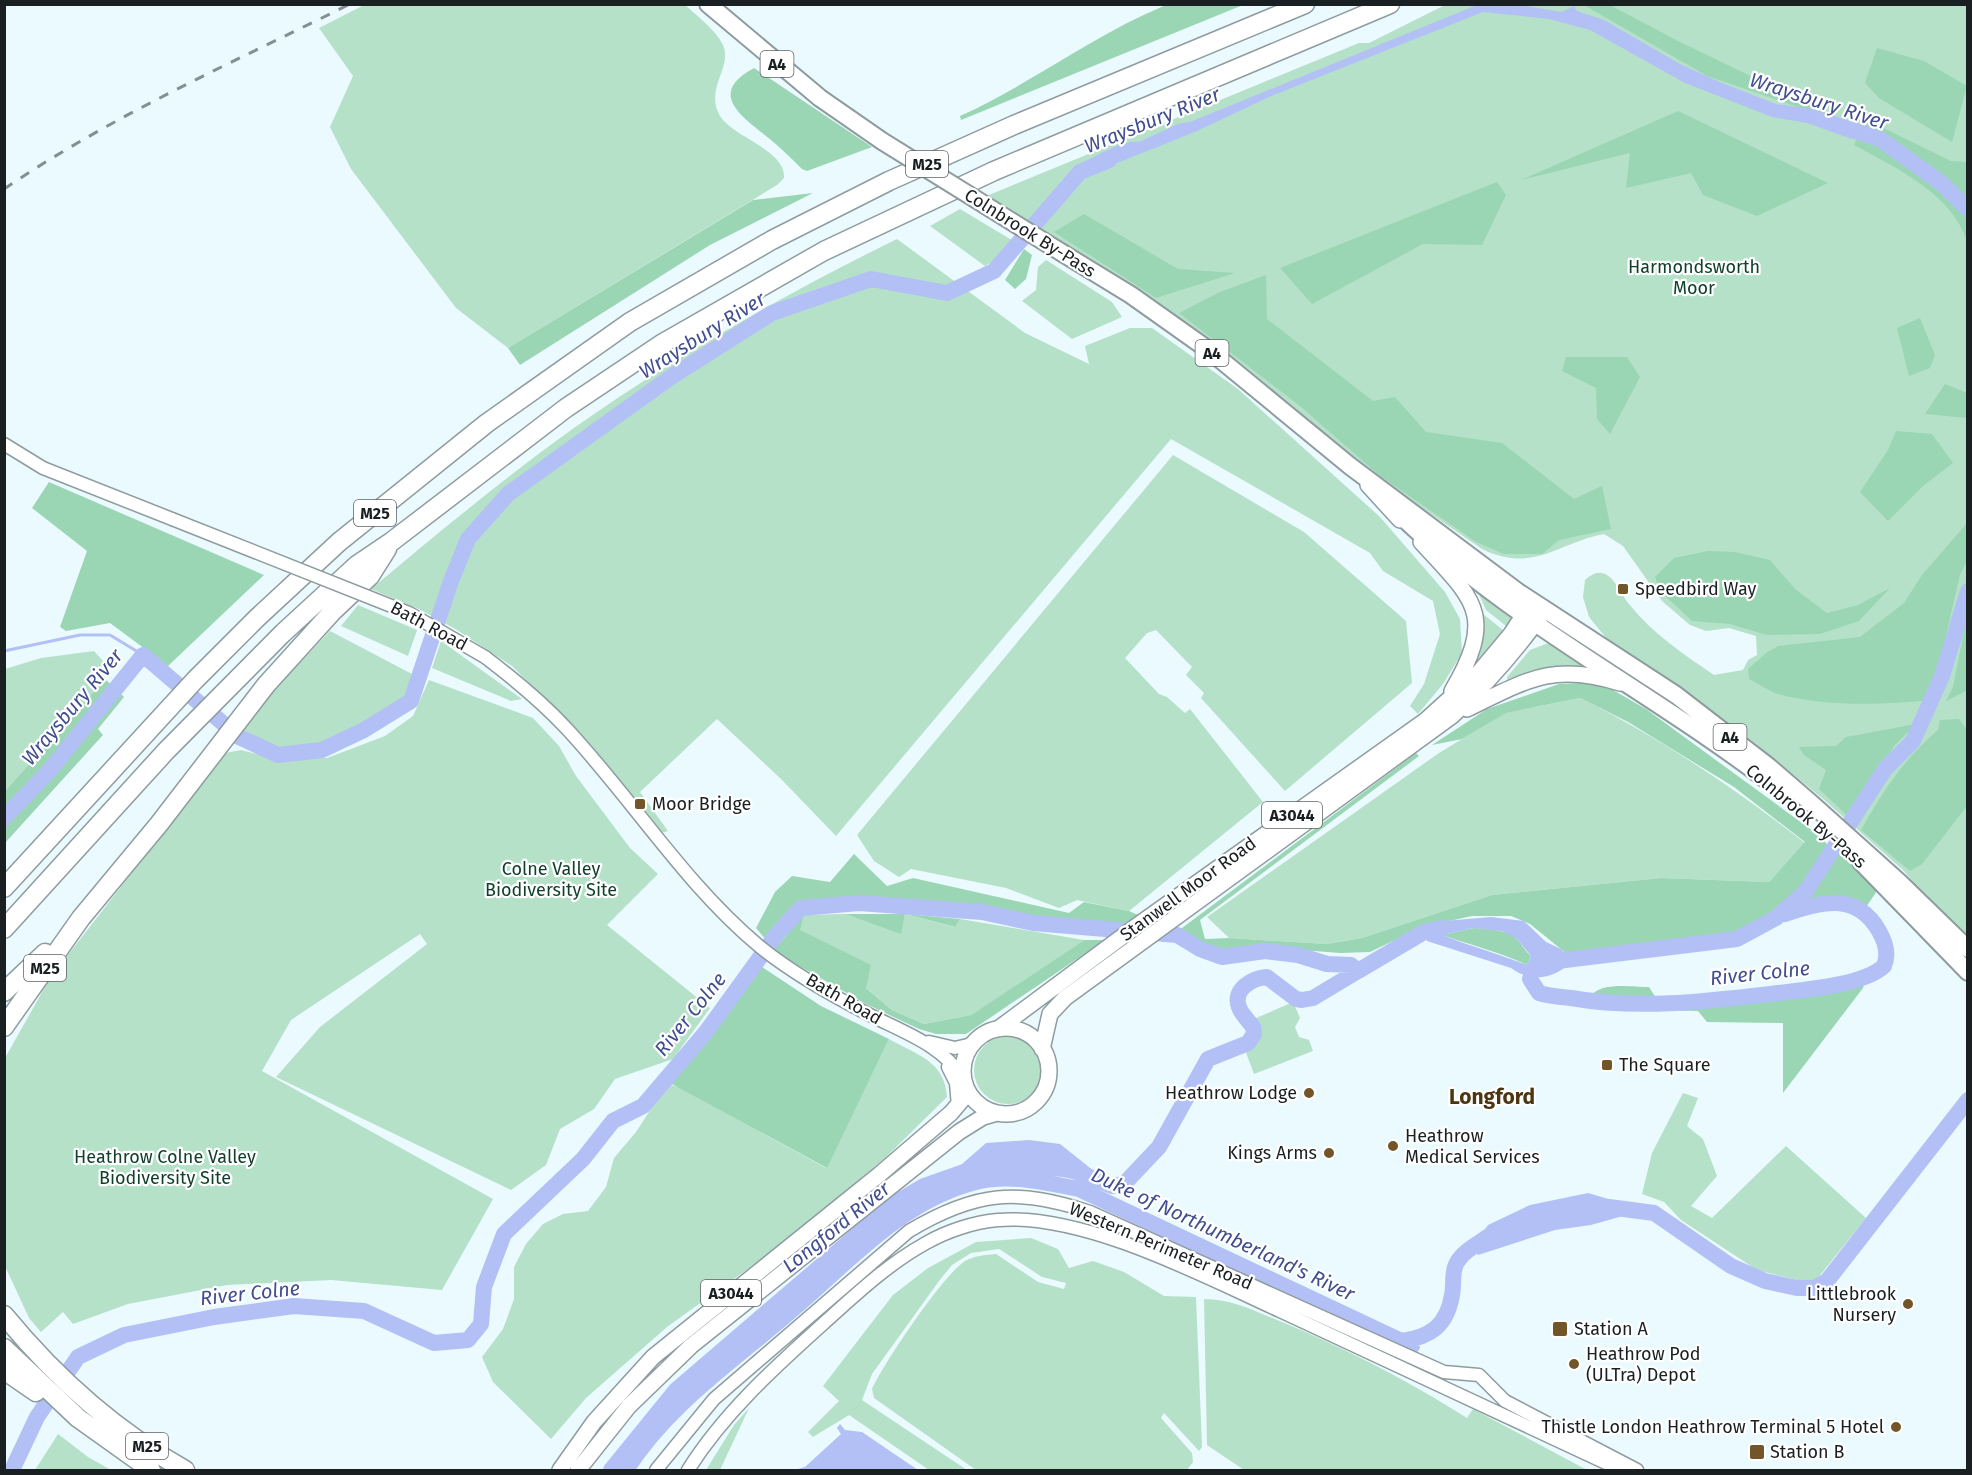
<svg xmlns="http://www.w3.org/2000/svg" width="1972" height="1475" viewBox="0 0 1972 1475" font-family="'Fira Sans',sans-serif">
	<rect width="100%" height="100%" fill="#ebfafe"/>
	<!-- green -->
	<path fill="#b5e1c8" d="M364,5H685C697,16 716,30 723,45C733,68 704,88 720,116C733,137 786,150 784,178L777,185L508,348L456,308L351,169L330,127L353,76L319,28Z
		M1445,5H1967V948L1904,871L1822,798L1740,731L1607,639L1589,617L1583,597L1585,580C1590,576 1595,572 1602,573C1615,576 1621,595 1629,604C1652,633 1683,654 1714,675L1743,670L1748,660L1757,655L1756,636L1729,628L1706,631L1690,625L1662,601L1623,546L1604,534C1557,543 1533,574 1482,549L1355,462L1293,406L1206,338L984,197L1359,43H1369Z
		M960,209L1015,242L1009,253L985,266L930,226Z
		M897,239L1025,333L1089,364L1085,346L1130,328H1152L1238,389L1380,517L1445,592L1460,619L1462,653L1443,684L1418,714L1410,706L1424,684L1440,634L1433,601L1383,571L1370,553L1171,439L836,836L781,779L717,719L640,792L668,831L661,833L582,736L512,666L457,630L419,609L371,589C437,534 504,478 574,428C676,356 785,294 897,239Z
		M1046,260L1112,302L1122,317L1072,339L1022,301L1036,290L1038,267Z
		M1173,455L1304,532L1406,621L1412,683L1285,791L1201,698L1204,693L1186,675L1192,667L1156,630L1147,633L1125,658L1159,694L1167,697L1185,713L1190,709L1263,802L1129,911L1077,900L1059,908L1006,888L911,869L899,877L874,861L857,835Z
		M1480,590L1513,617L1506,626L1486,610L1478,592Z
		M358,605L417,630L408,656L341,626Z
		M1483,614L1503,630L1476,662L1482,643Z
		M330,631L412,674L406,698L370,723L320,747L277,748L243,731L274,690Z
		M441,641L522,699L511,701L432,668Z
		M1551,642L1594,668L1508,683L1507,677L1530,650Z
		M94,651L104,662L105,679L5,791V669L41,658Z
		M429,680L533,718L559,746L576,776L630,848L658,874L607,925L710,1008L673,1059L615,1079L594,1109L560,1129L546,1165L511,1190L276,1077L320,1027L427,944L420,934L291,1020L262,1071L493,1199L442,1290L331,1280L227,1285L128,1304L73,1324L63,1312L41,1332L29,1318L5,1266V1058L50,978L225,753L241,750L272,758H327L385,736L413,716Z
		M1580,698C1662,739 1733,787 1805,843L1769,882L1661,878L1492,895L1362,938L1327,944L1229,938L1207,917L1439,753L1505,713Z
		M845,914L900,933L905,914L954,927L960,919L1084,940L971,1015L924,1024L892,1010L799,930L804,915Z
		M1293,1002L1300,1018L1295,1027L1299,1037L1309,1040L1313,1051L1254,1074L1245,1050L1258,1034L1254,1019Z
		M974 1070a34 34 0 1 1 68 0a34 34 0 1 1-68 0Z
		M889,1039C917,1055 945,1061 947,1097L885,1158L770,1253L667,1327L586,1398L551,1439L493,1382L482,1357L503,1329L514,1299V1267L526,1244L543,1224L563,1214L588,1211L606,1187L614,1158L636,1132L667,1084L678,1087L826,1168Z
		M1683,1093L1698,1098L1687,1126L1703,1139L1717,1176L1691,1206L1712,1218L1786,1146L1866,1218L1813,1284L1757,1270L1681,1220L1664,1202L1642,1194L1652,1153Z
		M1031,1238L1058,1249L1069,1268L1093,1261L1124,1272L1164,1296L1196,1297L1202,1447L1199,1451L1164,1413L1161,1418L1192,1453L1193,1462L1187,1470H976L874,1398L872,1389C884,1363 943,1275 965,1261C974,1256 985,1255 996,1254L1038,1282L1064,1289L1066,1283L1042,1277L999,1249L971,1253L952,1265L939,1281L872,1374L862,1400L967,1470H929L849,1415L813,1437L808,1432L839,1401L823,1386L893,1295L928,1268L976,1242Z
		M1204,1299C1235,1299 1258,1313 1287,1324C1352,1352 1407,1380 1467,1418L1473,1409L1587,1470H1244L1207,1445Z
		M749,1408L720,1470H706L734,1425Z
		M58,1434L88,1457L111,1470H35Z"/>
	<!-- forest -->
	<path fill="#9ad6b4" d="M1166,5H1243L961,120L960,116C1031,84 1093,35 1166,5Z
		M1579,5H1610L1676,40L1854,126L1707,76L1584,5Z
		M1877,48L1924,61L1967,86L1952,142L1879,98L1865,83Z
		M754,68L872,147L807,171L802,169C792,159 782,149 771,140C746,119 704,95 754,68Z
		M1678,111L1828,183L1757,216L1703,195L1691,173L1626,188L1630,153L1521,180Z
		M1865,119L1951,161L1967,162V241C1951,193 1896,168 1854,145Z
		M1497,182L1506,195L1482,245L1423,244L1312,304L1280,268Z
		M813,193L710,245L520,365L508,348L753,200Z
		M1084,214L1178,269L1235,273L1156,298L1054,232Z
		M1024,249L1032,255L1026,279L1015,289L1005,280Z
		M1266,275L1267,319L1373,401L1395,397L1426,432L1502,443L1574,499L1602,486L1611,529L1559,540L1542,554H1504L1476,542L1379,475L1300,406L1179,313L1220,292Z
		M1920,318L1935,355L1930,368L1909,376L1897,328Z
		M1566,357H1627L1640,377L1610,434L1597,419L1596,388L1562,371Z
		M1945,384L1967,393V418L1925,414Z
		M1896,431L1932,434L1953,463L1923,486L1888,521L1860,492L1888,450Z
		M49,482L264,575L168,666L110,623L66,631L60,627L87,551L32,508Z
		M1967,523V561L1960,575L1931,700C1883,705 1826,707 1778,694C1769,691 1759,684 1749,679L1748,669L1766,653L1778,646L1860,637L1904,603L1922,575Z
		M1708,551L1735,552L1770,560L1795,589L1827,613L1858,605L1890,588L1859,621L1820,634L1767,635L1730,624L1692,621L1661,592L1655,577L1674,558Z
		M1967,616L1966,691L1946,701L1953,687Z
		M105,679L124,697L98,729L103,735L5,843V791Z
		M1599,682L1646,709L1824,839L1829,849L1800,887L1768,916L1734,933L1645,947L1601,959L1567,954L1530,924L1511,916H1472L1422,927L1370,952L1340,953L1250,946L1226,950L1192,940L1178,931L1416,753L1419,756L1200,920L1205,939L1229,938L1327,944L1362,938L1492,895L1661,878L1769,882L1805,842L1734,787L1628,722L1580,698L1506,713L1462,739L1432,745L1487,709L1559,684Z
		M1959,719L1967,730V806L1922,864L1910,871L1861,830C1882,792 1905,758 1938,730L1940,720Z
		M1916,724L1894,746L1853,821L1819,789L1826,770L1804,755L1799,747L1836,746L1846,737Z
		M1840,852L1877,891L1866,907L1831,899L1803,904L1818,879Z
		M854,854L887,886L913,878L1069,913L1084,902L1129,911L1138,915L1116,930C1010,912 905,889 797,902L767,941L756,928L775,892L792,876L830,882Z
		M845,914H905L960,919L955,927L905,914L901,934Z
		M804,915L800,930L871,965L866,988L892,1010L924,1024L971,1015L1084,940H1105L966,1034H936L919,1029L866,1004L773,951Z
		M1474,928C1488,929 1505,929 1516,938C1521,943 1525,951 1531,956L1527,965C1500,952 1470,945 1442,935Z
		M762,967L821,1006L889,1039L827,1168L668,1082L711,1036Z
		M1865,980L1863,988L1783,1093V1023L1707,1022L1698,1011L1589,1009V1005C1675,1011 1782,1004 1865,980Z
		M1649,987L1656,998L1590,997C1600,981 1633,987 1649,987Z"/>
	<!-- water -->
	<path fill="#b2c0f6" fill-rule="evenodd" d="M1477,5H1519L1562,12L1574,6L1577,11L1604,20L1680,64L1722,83L1776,104L1812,109L1858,125L1852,139L1807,123L1772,117L1716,95L1685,83L1590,30L1549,19L1483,12L1269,97L1197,131L1092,173L1086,161C1101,154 1122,140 1139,142L1178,124L1190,122Z
		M1491,917L1524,921L1546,942L1561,949L1573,961C1555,978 1533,984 1511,968L1427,941L1420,928L1444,921ZM1474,928L1502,931L1517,939L1531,956L1527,965C1499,954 1470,946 1442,935Z
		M1029,1140L1060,1144L1099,1175L1095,1184L1063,1177L1005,1172L957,1180L953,1172L986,1143Z
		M1588,1193L1632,1206L1630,1214L1591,1225L1555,1230L1478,1255L1472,1247L1488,1225L1530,1205Z
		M840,1424L845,1430L862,1432L918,1470H794L805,1467L841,1434L837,1428Z"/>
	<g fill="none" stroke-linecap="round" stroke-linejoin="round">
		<!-- stream -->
		<path stroke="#b2c0f6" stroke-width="3" d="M4,651L80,635H110L143,655"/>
		<!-- river -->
		<path stroke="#b2c0f6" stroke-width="16" d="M1834,124L1880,139L1941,183L1968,209
			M4,818L50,770L143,655L239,737L278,755L322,750L364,730L411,701L451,581L468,539L508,494L671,377L772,313L871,279L947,293L994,271L1080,172L1109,160
			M1552,957L1557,961L1737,939L1776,918L1806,891L1885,769L1913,741L1942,676L1968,591
			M1542,961L1533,970L1530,979L1539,993C1549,996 1561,997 1571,998C1640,1010 1709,1001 1778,993C1804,990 1864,985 1884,966C1889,954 1886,943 1879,931C1857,892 1821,901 1785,914
			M1077,1172L1112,1186L1124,1184L1159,1147L1208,1059L1248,1043L1254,1034L1253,1027C1249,1021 1241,1014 1239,1007C1232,989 1253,978 1267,977L1296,999L1302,1000L1313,998L1358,971
			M1609,1207L1654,1213L1731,1266L1765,1281L1797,1288H1815L1827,1281L1968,1100
			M1402,1341C1430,1337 1447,1326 1452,1295C1454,1286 1452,1276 1455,1267C1459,1253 1478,1244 1489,1236
			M12,1470L37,1417L78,1357L124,1335L214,1317L294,1306L364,1311L434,1343L468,1340L481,1324L484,1287L504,1234L583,1159L613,1121L643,1106L706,1032L777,934L801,908L859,903L982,912L1033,923L1177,935L1200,949L1222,957L1265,951L1298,955L1327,964L1351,965L1358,971L1424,932L1442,928
			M611,1470L676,1390L892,1205L924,1186L975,1168
			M626,1470C668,1404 734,1361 792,1310C849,1262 901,1201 976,1182C1010,1173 1046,1183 1079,1189L1412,1346"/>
		<!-- tertiary casing -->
		<g stroke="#8e9ca0" stroke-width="15">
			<path id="tertiary" d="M4,444L43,468L172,519
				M485,657C514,679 542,702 567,729C633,800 684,883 759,946C792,973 833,996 870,1015C903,1032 942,1045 963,1078
				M929,1042L955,1048L972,1044
				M948,1067L956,1083L958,1106
				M656,1470L714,1399L909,1231C976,1191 1017,1188 1090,1212L1444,1372L1479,1375L1505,1401L1637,1470
				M688,1470C724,1413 774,1368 824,1323C856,1294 888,1264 926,1243C947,1231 974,1222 998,1220C1084,1213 1203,1276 1280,1311C1394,1363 1507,1418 1621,1470"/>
		</g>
		<!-- primary casing -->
		<g stroke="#8e9ca0" stroke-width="18">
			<path id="primary" d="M1368,485L1400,520
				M1421,542C1474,600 1497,614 1452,691
				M1467,709C1527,680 1553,662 1620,683
				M963 1071a43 43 0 1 1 86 0a43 43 0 1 1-86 0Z
				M998,1029L1138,925L1426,720L1480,671L1511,634L1530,605
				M1042,1049L1050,1014L1065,998L1452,716C1487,684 1515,652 1542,614
				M560,1470L594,1422L653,1357L880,1174L951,1113L968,1093
				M578,1470L629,1406L691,1346L959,1132L983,1117L997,1113"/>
		</g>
		<!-- trunk casing -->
		<g stroke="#8e9ca0" stroke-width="20">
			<path id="trunk" d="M708,4L820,98
				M1064,254L1131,295L1210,351L1350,466L1518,592L1676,695L1768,766L1811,803L1899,882L1968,949
				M1395,510C1511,624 1660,695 1786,795
				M1861,862L1968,972"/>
		</g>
		<!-- motorway casing -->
		<g stroke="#8e9ca0" stroke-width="21">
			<path id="motorway" d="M4,888L195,680L257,618L339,542L487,423L630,322L772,240L889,181L1014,125L1305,4
				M4,929L166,751L283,633L357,565L391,542L566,408L663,343L824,251L994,171L1390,4
				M4,992L45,953
				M4,1027L81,918L159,824L266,685L333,611L370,576L387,549
				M4,1315C55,1377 115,1431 185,1470
				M4,1348L78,1418L151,1470
				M4,1370L36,1392"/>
		</g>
		<!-- tertiary -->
		<use href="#tertiary" stroke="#fff" stroke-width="12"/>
		<!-- primary -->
		<use href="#primary" stroke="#fff" stroke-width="15"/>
		<!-- trunk -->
		<use href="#trunk" stroke="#fff" stroke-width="16"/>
		<!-- motorway -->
		<use href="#motorway" stroke="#fff" stroke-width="18"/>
		<!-- rail -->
		<path stroke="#848f91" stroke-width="3" stroke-dasharray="10 10" stroke-linecap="butt" d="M4,189C113,115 234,62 350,4"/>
		<!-- tertiary-bridge casing -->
		<g stroke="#8e9ca0" stroke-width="15" stroke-linecap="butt">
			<path id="tertiary-bridge" d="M172,519L409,613L485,657"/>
		</g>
		<!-- trunk-bridge casing -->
		<g stroke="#8e9ca0" stroke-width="20" stroke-linecap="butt">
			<path id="trunk-bridge" d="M820,98L882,141L1064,254"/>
		</g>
		<!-- tertiary-bridge -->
		<use href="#tertiary-bridge" stroke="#fff" stroke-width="12"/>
		<!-- trunk-bridge -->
		<use href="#trunk-bridge" stroke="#fff" stroke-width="16"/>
	</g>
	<!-- markers -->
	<g fill="#73552a" stroke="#fff" stroke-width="2">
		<rect x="1617" y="583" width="12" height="12" rx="3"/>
		<rect x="634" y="798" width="12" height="12" rx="3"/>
		<rect x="1601" y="1059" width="12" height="12" rx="3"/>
		<circle cx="1309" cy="1093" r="6"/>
		<circle cx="1393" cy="1146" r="6"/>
		<circle cx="1329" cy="1153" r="6"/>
		<circle cx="1908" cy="1304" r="6"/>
		<rect x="1552" y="1321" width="16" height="16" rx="3"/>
		<circle cx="1574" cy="1364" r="6"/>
		<circle cx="1896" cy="1427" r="6"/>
		<rect x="1749" y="1444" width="16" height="16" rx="3"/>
	</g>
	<g text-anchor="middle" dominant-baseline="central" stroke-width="4.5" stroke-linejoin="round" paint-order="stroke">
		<!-- shield labels -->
		<g fill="#fff" stroke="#5f6364" stroke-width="1.5">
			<rect x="760.5" y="51" width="33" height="26" rx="4.5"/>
			<rect x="906" y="151" width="42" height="26" rx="4.5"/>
			<rect x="1195.5" y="340" width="33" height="26" rx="4.5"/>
			<rect x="354" y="500" width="42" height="26" rx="4.5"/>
			<rect x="1713.5" y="724" width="33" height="26" rx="4.5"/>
			<rect x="1262" y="802" width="60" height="26" rx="4.5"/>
			<rect x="24" y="955" width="42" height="26" rx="4.5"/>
			<rect x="701" y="1280" width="60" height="26" rx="4.5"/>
			<rect x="126" y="1433" width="42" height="26" rx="4.5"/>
		</g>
		<g font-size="16" font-weight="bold" fill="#1a2021">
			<text x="777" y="64">A4</text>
			<text x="927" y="164">M25</text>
			<text x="1212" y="353">A4</text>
			<text x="375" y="513">M25</text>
			<text x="1730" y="737">A4</text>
			<text x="1292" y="815">A3044</text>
			<text x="45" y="968">M25</text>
			<text x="731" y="1293">A3044</text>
			<text x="147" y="1446">M25</text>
		</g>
		<!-- street labels -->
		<g font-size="18" fill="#1a2021" stroke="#fff">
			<text transform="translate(1030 233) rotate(32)">Colnbrook By-Pass</text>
			<text transform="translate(429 626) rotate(28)">Bath Road</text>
			<text transform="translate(1806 816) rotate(40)">Colnbrook By-Pass</text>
			<text transform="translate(1188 889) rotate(-36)">Stanwell Moor Road</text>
			<text transform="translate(844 999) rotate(30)">Bath Road</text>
			<text transform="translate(1161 1246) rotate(23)">Western Perimeter Road</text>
		</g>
		<!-- park labels -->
		<g font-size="18" fill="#10402b" stroke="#fff">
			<text x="1694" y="267">Harmondsworth<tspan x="1694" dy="21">Moor</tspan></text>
			<text x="551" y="869">Colne Valley<tspan x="551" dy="21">Biodiversity Site</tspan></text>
			<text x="165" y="1157">Heathrow Colne Valley<tspan x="165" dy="21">Biodiversity Site</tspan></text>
		</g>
		<!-- poi labels -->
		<g font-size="18" fill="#1a2021" stroke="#fff" text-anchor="start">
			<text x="1635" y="589">Speedbird Way</text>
			<text x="652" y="804">Moor Bridge</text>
			<text x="1619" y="1065">The Square</text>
			<text x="1297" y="1093" text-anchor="end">Heathrow Lodge</text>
			<text x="1405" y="1136">Heathrow<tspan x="1405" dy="21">Medical Services</tspan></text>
			<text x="1317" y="1153" text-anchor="end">Kings Arms</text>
			<text x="1896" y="1294" text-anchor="end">Littlebrook<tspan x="1896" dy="21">Nursery</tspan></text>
			<text x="1574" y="1329">Station A</text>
			<text x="1586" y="1354">Heathrow Pod<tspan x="1586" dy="21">(ULTra) Depot</tspan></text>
			<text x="1884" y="1427" text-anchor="end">Thistle London Heathrow Terminal 5 Hotel</text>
			<text x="1770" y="1452">Station B</text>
		</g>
		<!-- water labels -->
		<g font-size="20" font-style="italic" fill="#414e8f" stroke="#fff">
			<text transform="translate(1819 101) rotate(18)">Wraysbury River</text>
			<text transform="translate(1152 120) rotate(-22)">Wraysbury River</text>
			<text transform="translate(702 335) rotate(-32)">Wraysbury River</text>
			<text transform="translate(72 707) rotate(-50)">Wraysbury River</text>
			<text transform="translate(1760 973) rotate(-6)">River Colne</text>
			<text transform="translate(690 1014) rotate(-51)">River Colne</text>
			<text transform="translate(836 1227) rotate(-39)">Longford River</text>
			<text transform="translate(1223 1234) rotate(25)">Duke of Northumberland's River</text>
			<text transform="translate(250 1293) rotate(-6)">River Colne</text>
		</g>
		<!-- quarter labels -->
		<g font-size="21" font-weight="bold" fill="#4c3511" stroke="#fff">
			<text x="1492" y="1097">Longford</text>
		</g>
	</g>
	<!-- border -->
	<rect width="1972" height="1475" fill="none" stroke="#1a2021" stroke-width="12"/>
</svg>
